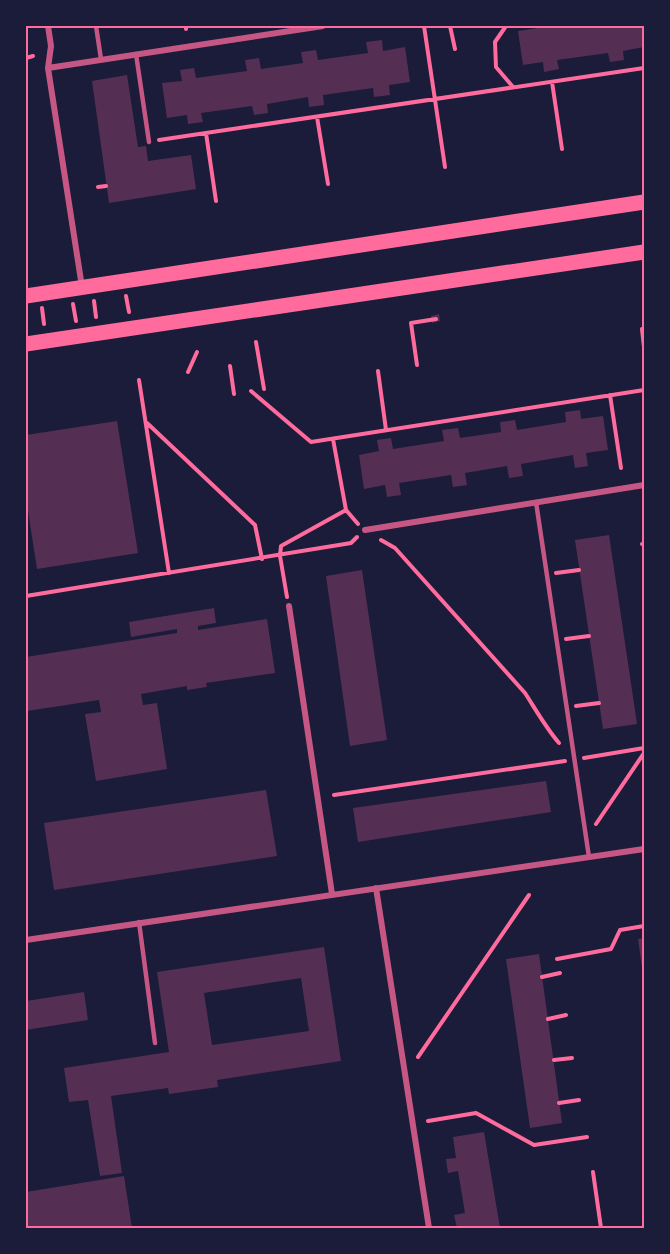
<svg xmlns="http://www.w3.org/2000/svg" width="670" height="1254" viewBox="0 0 670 1254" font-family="'Fira Sans',sans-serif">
	<rect width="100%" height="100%" fill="#1b1b3a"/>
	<!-- building -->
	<path fill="#542f53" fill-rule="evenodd" d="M537,26H644V47L623,51L624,60L610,62L608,53L557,60L559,69L544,72L543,62L523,65L518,31L538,28Z
		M382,40L383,51L405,47L410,82L389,85L390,95L374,97L373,88L323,95L324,105L309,107L308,97L267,104L268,113L254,115L252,106L201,113L203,122L188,124L187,115L167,118L162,83L182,81L180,70L194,68L196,78L247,71L245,60L259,58L261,69L303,63L301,52L316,50L318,60L368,53L366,42Z
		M127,75L138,147L146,146L148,161L191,155L196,189L109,203L92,81Z
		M439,314L440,321L432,323L431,316Z
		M580,410L581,419L603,416L608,450L586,453L588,466L575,468L573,455L521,464L523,476L509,478L507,466L465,473L467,485L453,487L451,475L399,483L401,495L387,497L385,485L364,489L359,455L379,451L377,440L391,438L393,449L444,441L442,430L458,428L460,438L501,432L500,422L515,420L517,430L566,422L565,412Z
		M117,421L138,553L37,569L26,498V435Z
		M609,535L637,724L603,729L575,540Z
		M362,570L387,740L350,746L326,576Z
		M214,608L216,623L198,626V630L267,619L275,673L206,683L207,687L187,690V686L141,694L143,705L157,703L167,769L96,781L85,714L101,712L99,700L27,711L26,700V657L177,633V629L131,637L129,622Z
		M546,781L551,812L358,842L353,808Z
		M266,790L277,856L54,890L44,823Z
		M644,938V975H643L638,939Z
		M324,947L341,1061L217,1080L218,1087L169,1094L168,1088L111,1096L122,1173L100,1176L88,1100L69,1102L64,1068L169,1052L157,972ZM301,978L309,1031L212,1045L204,993Z
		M539,954L562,1123L530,1128L506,959Z
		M84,992L88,1020L26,1030V1001Z
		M484,1132L500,1228H457L454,1215L465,1213L458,1171L448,1173L446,1159L456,1158L453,1137Z
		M124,1176L132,1228H26V1192Z"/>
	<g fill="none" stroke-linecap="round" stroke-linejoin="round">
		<!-- path -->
		<path stroke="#ff6b9d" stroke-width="4" d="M186,26V29
			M424,26L445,167
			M450,26L455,49
			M506,26L495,42L496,67L513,87
			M26,58L33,56
			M552,82L562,149
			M317,117L328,184
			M206,133L216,201
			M159,140L644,68
			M98,187L106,186
			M126,296L129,312
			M94,301L96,317
			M73,304L76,321
			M42,308L44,324
			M642,329L644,347
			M256,342L264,389
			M417,365L411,323L436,319
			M230,366L234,394
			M378,371L386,430
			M188,372L197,352
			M139,380L169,573
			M251,391L311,442L644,390
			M610,395L621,468
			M147,423L255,525L262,559
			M333,439L346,510L358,524
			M381,540L395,548L525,693C536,710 546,728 559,743
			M642,544H644
			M556,573L579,570
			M26,596L345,544L351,543L357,537
			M287,597L280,556L281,546L346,510
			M566,639L589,636
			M576,706L599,703
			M584,758L644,748
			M334,795L565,761
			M596,824L644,753
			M557,959L611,949L620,930L644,926
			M542,977L560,973
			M548,1019L566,1015
			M418,1057L529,895
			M554,1060L572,1058
			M559,1103L579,1100
			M428,1121L476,1113L534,1145L587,1137
			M593,1172L601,1228"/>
		<!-- service -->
		<path stroke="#c65784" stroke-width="4.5" d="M96,26L101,59
			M136,54L149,142
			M536,502L589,857
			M139,922L155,1043"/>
		<!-- minor -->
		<path stroke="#c65784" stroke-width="6" d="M48,26L51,46L48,68L82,287
			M48,68L323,26
			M365,530L644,485
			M289,606L332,894
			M376,888L429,1228
			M26,940L644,849"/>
		<!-- primary -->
		<path stroke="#ff6b9d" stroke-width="15" d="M26,296L644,202
			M26,344L644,252"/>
	</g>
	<!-- border -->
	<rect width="670" height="1254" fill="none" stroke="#1b1b3a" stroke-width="54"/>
	<rect x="27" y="27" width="616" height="1200" fill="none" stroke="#ff6b9d" stroke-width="2"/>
</svg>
